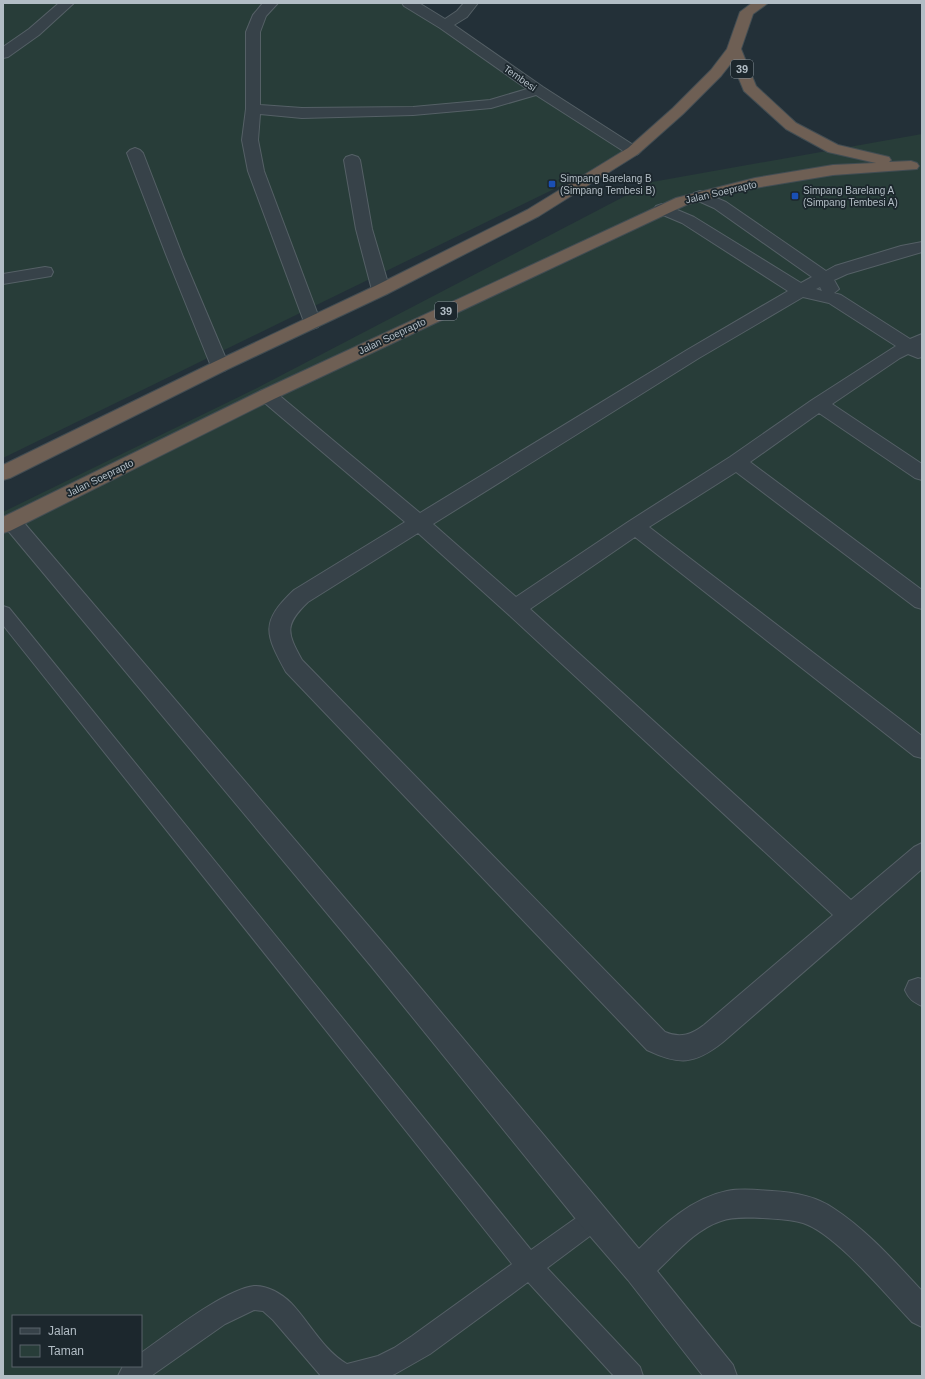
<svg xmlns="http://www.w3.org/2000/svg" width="925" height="1379" viewBox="0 0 925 1379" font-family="Helvetica,sans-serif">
	<rect width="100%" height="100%" fill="#233038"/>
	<!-- green -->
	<path fill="#283d39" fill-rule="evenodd" d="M3,3H405L531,92L628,153L3,458Z
		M922,134V1376H3V512L257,388L652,182ZM13,1316H141V1366H13Z"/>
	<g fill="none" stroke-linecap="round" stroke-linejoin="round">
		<!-- lane casing -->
		<g stroke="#556066" stroke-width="2">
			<path id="lane" d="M3,606L9,608L531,1250L586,1211L594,1207L602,1211L606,1219L602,1227L547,1268L640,1367L643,1376H614L528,1282L430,1354L395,1374L390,1376H321L273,1320L263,1311L254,1310L225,1324L151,1376H118L123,1366H141V1353C167,1335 223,1290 254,1286C267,1285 282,1294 291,1303C310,1323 323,1350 347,1364L378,1356L394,1348L412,1336L512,1264L3,625Z"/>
		</g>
		<!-- street casing -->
		<g stroke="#556066" stroke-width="2">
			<path id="street" d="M59,3H74L39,35L8,57L3,58V47L29,29Z
				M263,3H278L266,16L260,32V105L302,108L413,107L490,100L527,89L440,28L404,6L402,3H419L445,19L457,11L464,3H478L467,17L454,25L543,87L638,148L641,151L638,154L633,156L628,154L536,95L491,108L413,115L302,118L260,114L258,140L264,171L321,323L318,327L312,329L306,327L248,171L242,140L246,109V32L253,15Z
				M135,148L140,150L143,153L183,257L229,366L226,370L220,372L214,370L211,366L167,257L127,153L130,150Z
				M352,155L358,157L360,160L372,229L390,290L387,294L381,295L375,294L372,290L356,229L344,160L346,157Z
				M700,191L726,202L826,271L835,266L901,246L922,242V252L847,274L834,280L839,289L834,293L841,295L910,339L922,334V357L918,358L908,354L900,358L832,404L922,464V480L915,478L819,413L750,462L922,590V609L915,607L736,472L649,527L922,736V758L914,756L635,537L530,609L851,900L914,847L922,843V869L723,1042C694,1065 679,1065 647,1050L286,672C265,634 260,622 294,590L405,522L260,399L258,395L260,391L267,389L274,391L420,513L687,350L788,291L682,223L656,212L654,209L656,206L662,204L668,206L694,217L801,283L812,277L714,208L694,199L692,196L694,193ZM820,287L822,291L816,289ZM803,297L829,303L896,346L812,400L730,457L628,522L516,597L433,524L699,358ZM418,533L508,614L833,915L704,1025C692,1034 681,1039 665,1032L302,660C286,632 285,624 308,602Z
				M45,267L51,268L53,272L51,276L3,284V274Z
				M12,515L19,517L389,950L639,1249C663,1225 692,1198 727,1191C742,1188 757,1190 772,1191C794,1192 815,1196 833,1208C867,1230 894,1261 922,1291V1327L912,1322C887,1296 835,1233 803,1223C790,1219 776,1219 763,1218C750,1218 734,1216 721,1221C696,1229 676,1253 657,1271L733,1365L737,1376H703L628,1280L584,1229L371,966L5,527L3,520L5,517Z
				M918,978L922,979V1006C913,1002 909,999 905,990L909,981Z"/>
		</g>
		<!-- highway casing -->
		<g stroke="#424d53" stroke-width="2">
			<path id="highway" d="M752,3H768L753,14L741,49L756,86L796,123L838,145L889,157L891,160L889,162L911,161L917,163L919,166L917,169L833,175L755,188L688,204L274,399L10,531L3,533V517L260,391L676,198L755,178L833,165L876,163L828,152L786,129L744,91L732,62L721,76L683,114L638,154L539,216L387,294L226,370L10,478L3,480V465L214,362L375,286L527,210L628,148L673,108L711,70L727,49L740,12Z"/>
		</g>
		<!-- lane -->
		<use href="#lane" fill="#374249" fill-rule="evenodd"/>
		<!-- street -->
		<use href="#street" fill="#374249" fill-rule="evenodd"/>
		<!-- highway -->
		<use href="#highway" fill="#6e5f54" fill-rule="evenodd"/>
	</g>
	<!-- markers -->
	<g fill="#1a4fb4" stroke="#1c272d" stroke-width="1.5">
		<rect x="548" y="180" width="8" height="8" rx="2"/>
		<rect x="791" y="192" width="8" height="8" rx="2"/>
	</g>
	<g text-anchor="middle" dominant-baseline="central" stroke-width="3.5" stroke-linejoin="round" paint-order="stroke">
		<!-- far-street labels -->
		<g font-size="10" fill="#b2bdc5" stroke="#1c272d">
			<text transform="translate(520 78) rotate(35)">Tembesi</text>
			<text transform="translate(721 192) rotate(-13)">Jalan Soeprapto</text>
			<text transform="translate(392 336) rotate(-25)">Jalan Soeprapto</text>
			<text transform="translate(100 478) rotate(-26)">Jalan Soeprapto</text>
		</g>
		<!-- far-poi labels -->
		<g font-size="10" fill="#b2bdc5" stroke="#1c272d" text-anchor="start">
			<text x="560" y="178">Simpang Barelang B<tspan x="560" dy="12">(Simpang Tembesi B)</tspan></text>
			<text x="803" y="190">Simpang Barelang A<tspan x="803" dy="12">(Simpang Tembesi A)</tspan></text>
		</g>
		<!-- shield labels -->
		<g fill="#1c272d" stroke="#859097" stroke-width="1">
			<rect x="731" y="60" width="22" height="18" rx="3"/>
			<rect x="435" y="302" width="22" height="18" rx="3"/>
		</g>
		<g font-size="11" font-weight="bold" fill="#b2bdc5">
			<text x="742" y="69">39</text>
			<text x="446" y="311">39</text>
		</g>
	</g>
	<!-- border -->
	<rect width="925" height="1379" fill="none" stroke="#b2bdc5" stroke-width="8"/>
	<!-- legend -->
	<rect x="12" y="1315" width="130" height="52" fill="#1c272d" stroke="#58636a"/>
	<rect x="20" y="1328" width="20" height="6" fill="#374249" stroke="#58636a"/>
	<text x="48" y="1335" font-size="12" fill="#b2bdc5">Jalan</text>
	<rect x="20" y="1345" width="20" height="12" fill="#283d39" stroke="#58636a"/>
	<text x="48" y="1355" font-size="12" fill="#b2bdc5">Taman</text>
</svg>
